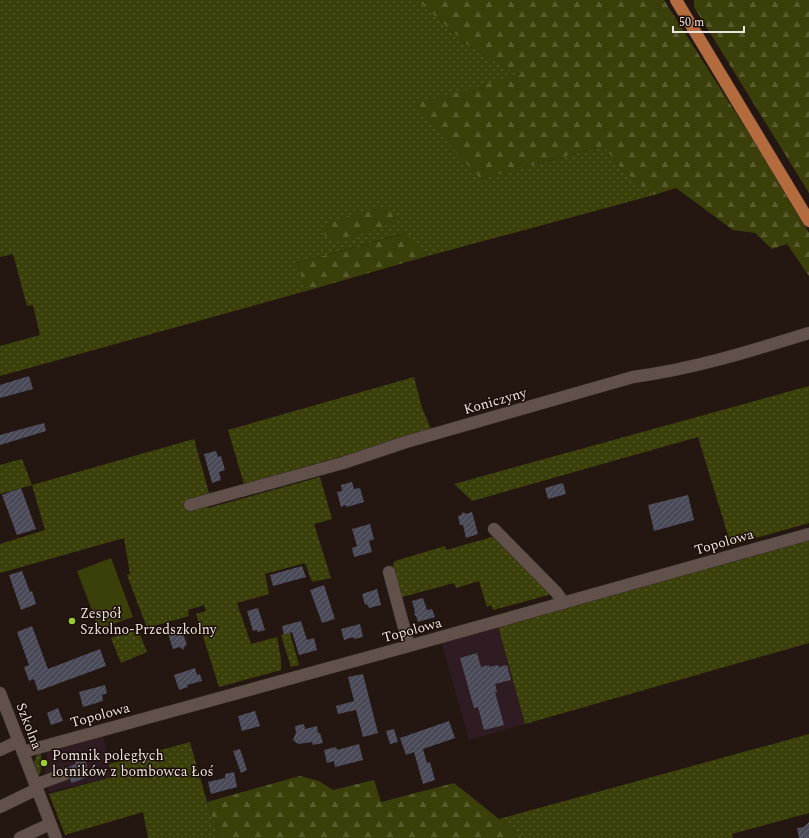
<svg xmlns="http://www.w3.org/2000/svg" width="809" height="838" viewBox="0 0 809 838" font-family="Spectral,serif">
	<defs>
		<pattern id="green-dots" width="8" height="8" patternUnits="userSpaceOnUse"><rect width="8" height="8" fill="#3b3f0a"/><path d="M2 2h.1M6 6h.1" fill="none" stroke="#585b2d" stroke-width="1.8" stroke-linecap="round"/></pattern>
		<pattern id="forest-firs" width="22" height="20" patternUnits="userSpaceOnUse"><rect width="22" height="20" fill="#3b3f0a"/><path d="M5 1l3.5 6h-7zM16 11l3.5 6h-7z" fill="#585b2d"/></pattern>
		<pattern id="building-hatch" width="6" height="6" patternUnits="userSpaceOnUse"><rect width="6" height="6" fill="#4a4a59"/><path d="M-1 1l2-2M0 6l6-6M5 7l2-2" fill="none" stroke="#646470"/></pattern>
	</defs>
	<rect width="100%" height="100%" fill="#241711"/>
	<!-- commercial -->
	<path fill="#2e1c22" d="M498,626L525,724L469,740L441,641Z
		M103,736L113,777L49,792L46,785L45,772L47,752Z"/>
	<!-- green -->
	<path fill="url(#green-dots)" d="M0,0H417L469,46L519,75L481,179L604,146L623,171L654,195L428,256L406,233L297,263L306,291L0,376V346L40,335L33,305L27,306L13,254L0,257Z
		M414,377L422,408L432,431L244,484L228,430Z
		M809,386V523L731,545L698,437L472,501L454,484Z
		M194,439L209,493L204,495L208,508L320,477L332,519L314,524L331,578L312,582L305,563L265,574L269,594L237,603L251,644L277,637L281,659V670L219,687L196,614L206,611L204,605L188,610L189,616L147,628L127,575L130,574L124,538L0,573V544L45,530L32,485L0,494V465L22,459L32,485Z
		M496,536L552,594L493,610L491,605L487,607L479,581L456,588L454,583L402,597L393,565L395,561L445,546L446,550Z
		M809,539V643L525,724L498,626Z
		M137,627L147,652L121,663L111,638Z
		M290,633L299,665L291,667L281,635Z
		M809,734V813L732,834L733,838H523L499,819Z
		M190,742L207,802L217,830L218,838H148L143,812L65,835L49,794L112,777L109,764Z
		M40,752L42,759L40,774L39,775C33,767 32,759 40,752Z"/>
	<!-- forest -->
	<path fill="url(#forest-firs)" d="M417,0H664L755,143L809,233V276L787,244L772,249L755,233L733,230L676,188L654,195L623,171L604,146L481,179L412,105L519,75L469,46Z
		M694,0H809V193L694,7Z
		M387,205L398,221L340,242C326,241 322,236 325,223Z
		M407,233L428,256L306,291L297,263Z
		M300,776L319,781L333,790L374,780L381,802L454,783L523,838H218L217,830L207,802Z"/>
	<!-- pitch -->
	<path fill="#3b3f0a" d="M111,558L133,617L99,629L77,571Z"/>
	<!-- building -->
	<path fill="url(#building-hatch)" d="M29,376L33,389L0,398V385Z
		M44,423L46,431L0,445V435Z
		M216,451L218,457L221,456L225,470L219,472L221,480L212,483L204,454Z
		M352,482L354,489L360,488L364,502L347,507L346,505L341,507L337,492L342,491L341,485Z
		M563,483L566,494L548,499L545,488Z
		M21,488L36,529L17,535L2,495Z
		M688,495L694,520L654,531L648,505Z
		M463,512L466,514L472,512L478,534L466,538L463,525H460L458,516L461,515Z
		M370,524L374,539L369,541L372,552L354,557L352,548L357,546L352,529Z
		M302,566L306,577L273,586L270,575Z
		M22,571L30,592L32,591L36,604L21,610L9,575Z
		M324,585L335,619L322,623L310,590Z
		M377,589L381,605L369,608L367,604L365,605L362,594Z
		M423,598L427,610L432,609L435,617L418,622L416,616L414,615L415,612L412,601Z
		M258,608L265,630L258,632L257,630L253,631L247,611Z
		M301,621L307,640L314,638L317,650L299,655L292,632L284,635L282,626Z
		M360,624L363,637L354,639L353,637L344,640L341,629Z
		M32,626L48,669L100,649L106,666L38,691L34,679L29,681L24,667L29,665L17,632Z
		M184,626L186,633L183,634L187,645L185,646L183,650L180,647L173,649L167,631Z
		M477,653L481,667L489,665V667L498,665L499,667L507,665L511,680L495,684L497,692H495L504,725L484,730L478,707L474,708L460,658Z
		M195,668L197,675L200,674L202,681L187,685L188,687L179,690L174,675Z
		M363,674L378,733L363,737L356,710L338,714L336,706L354,701L348,677Z
		M105,685L107,693L102,695L103,701L83,707L79,692Z
		M58,708L63,721L51,725L47,713Z
		M255,711L260,726L242,731L238,716Z
		M449,721L455,738L423,749L427,763L430,762L435,780L423,784L414,752L406,755L400,738Z
		M304,724L305,729L317,726L318,733H320L323,743L313,745L312,742L298,744L293,740L296,733L295,726Z
		M394,729L398,742L390,744L386,731Z
		M359,744L363,760L335,767L334,761L327,763L324,750L336,747L337,750Z
		M240,749L247,770L241,773L233,751Z
		M83,755L89,772L85,773L87,777L72,783L70,779L72,772L68,767L76,764L74,758Z
		M234,772L237,787L211,794L208,782L225,778V774Z
		M809,822V838H799L797,828L804,827Z"/>
	<g fill="none" stroke-linecap="round" stroke-linejoin="round">
		<!-- minor casing -->
		<g stroke="#3a312d" stroke-width="13">
			<path id="minor" d="M190,505L343,463L406,442L633,377C693,369 751,351 809,333
				M494,529L556,592L564,603
				M389,572L409,646
				M0,693L56,838
				M0,750L19,741
				M23,752L409,646L809,534
				M35,785L65,774
				M0,807L37,789
				M20,838L50,824"/>
		</g>
		<!-- major casing -->
		<g stroke="#3a312d" stroke-width="13">
			<path id="major" d="M676,0L809,221"/>
		</g>
		<!-- minor -->
		<use href="#minor" stroke="#61514a" stroke-width="12"/>
		<!-- major -->
		<use href="#major" stroke="#b46c3e" stroke-width="12"/>
	</g>
	<!-- markers -->
	<g fill="#9ccb32" stroke="#1b0e09" stroke-width="1.5">
		<circle cx="72" cy="621" r="4"/>
		<circle cx="44" cy="763" r="4"/>
	</g>
	<g text-anchor="middle" dominant-baseline="central" stroke-width="3" stroke-linejoin="round" paint-order="stroke">
		<!-- street labels -->
		<g font-size="14" fill="#ede3df" stroke="#1b0e09">
			<text transform="translate(495 401) rotate(-16)">Koniczyny</text>
			<text transform="translate(724 542) rotate(-16)">Topolowa</text>
			<text transform="translate(412 630) rotate(-15)">Topolowa</text>
			<text transform="translate(100 715) rotate(-15)">Topolowa</text>
			<text transform="translate(29 726) rotate(69)">Szkolna</text>
		</g>
		<!-- poi labels -->
		<g font-size="14" fill="#ede3df" stroke="#1b0e09" text-anchor="start">
			<text x="80" y="613">Zespół<tspan x="80" dy="16">Szkolno-Przedszkolny</tspan></text>
			<text x="52" y="755">Pomnik poległych<tspan x="52" dy="16">lotników z bombowca Łoś</tspan></text>
		</g>
	</g>
	<!-- scale -->
	<path d="M673 26v6h71v-6" fill="none" stroke="#ede3df" stroke-width="2"/>
	<text x="679" y="26" font-size="12" fill="#ede3df" stroke="#1b0e09" stroke-width="3" paint-order="stroke">50 m</text>
</svg>
